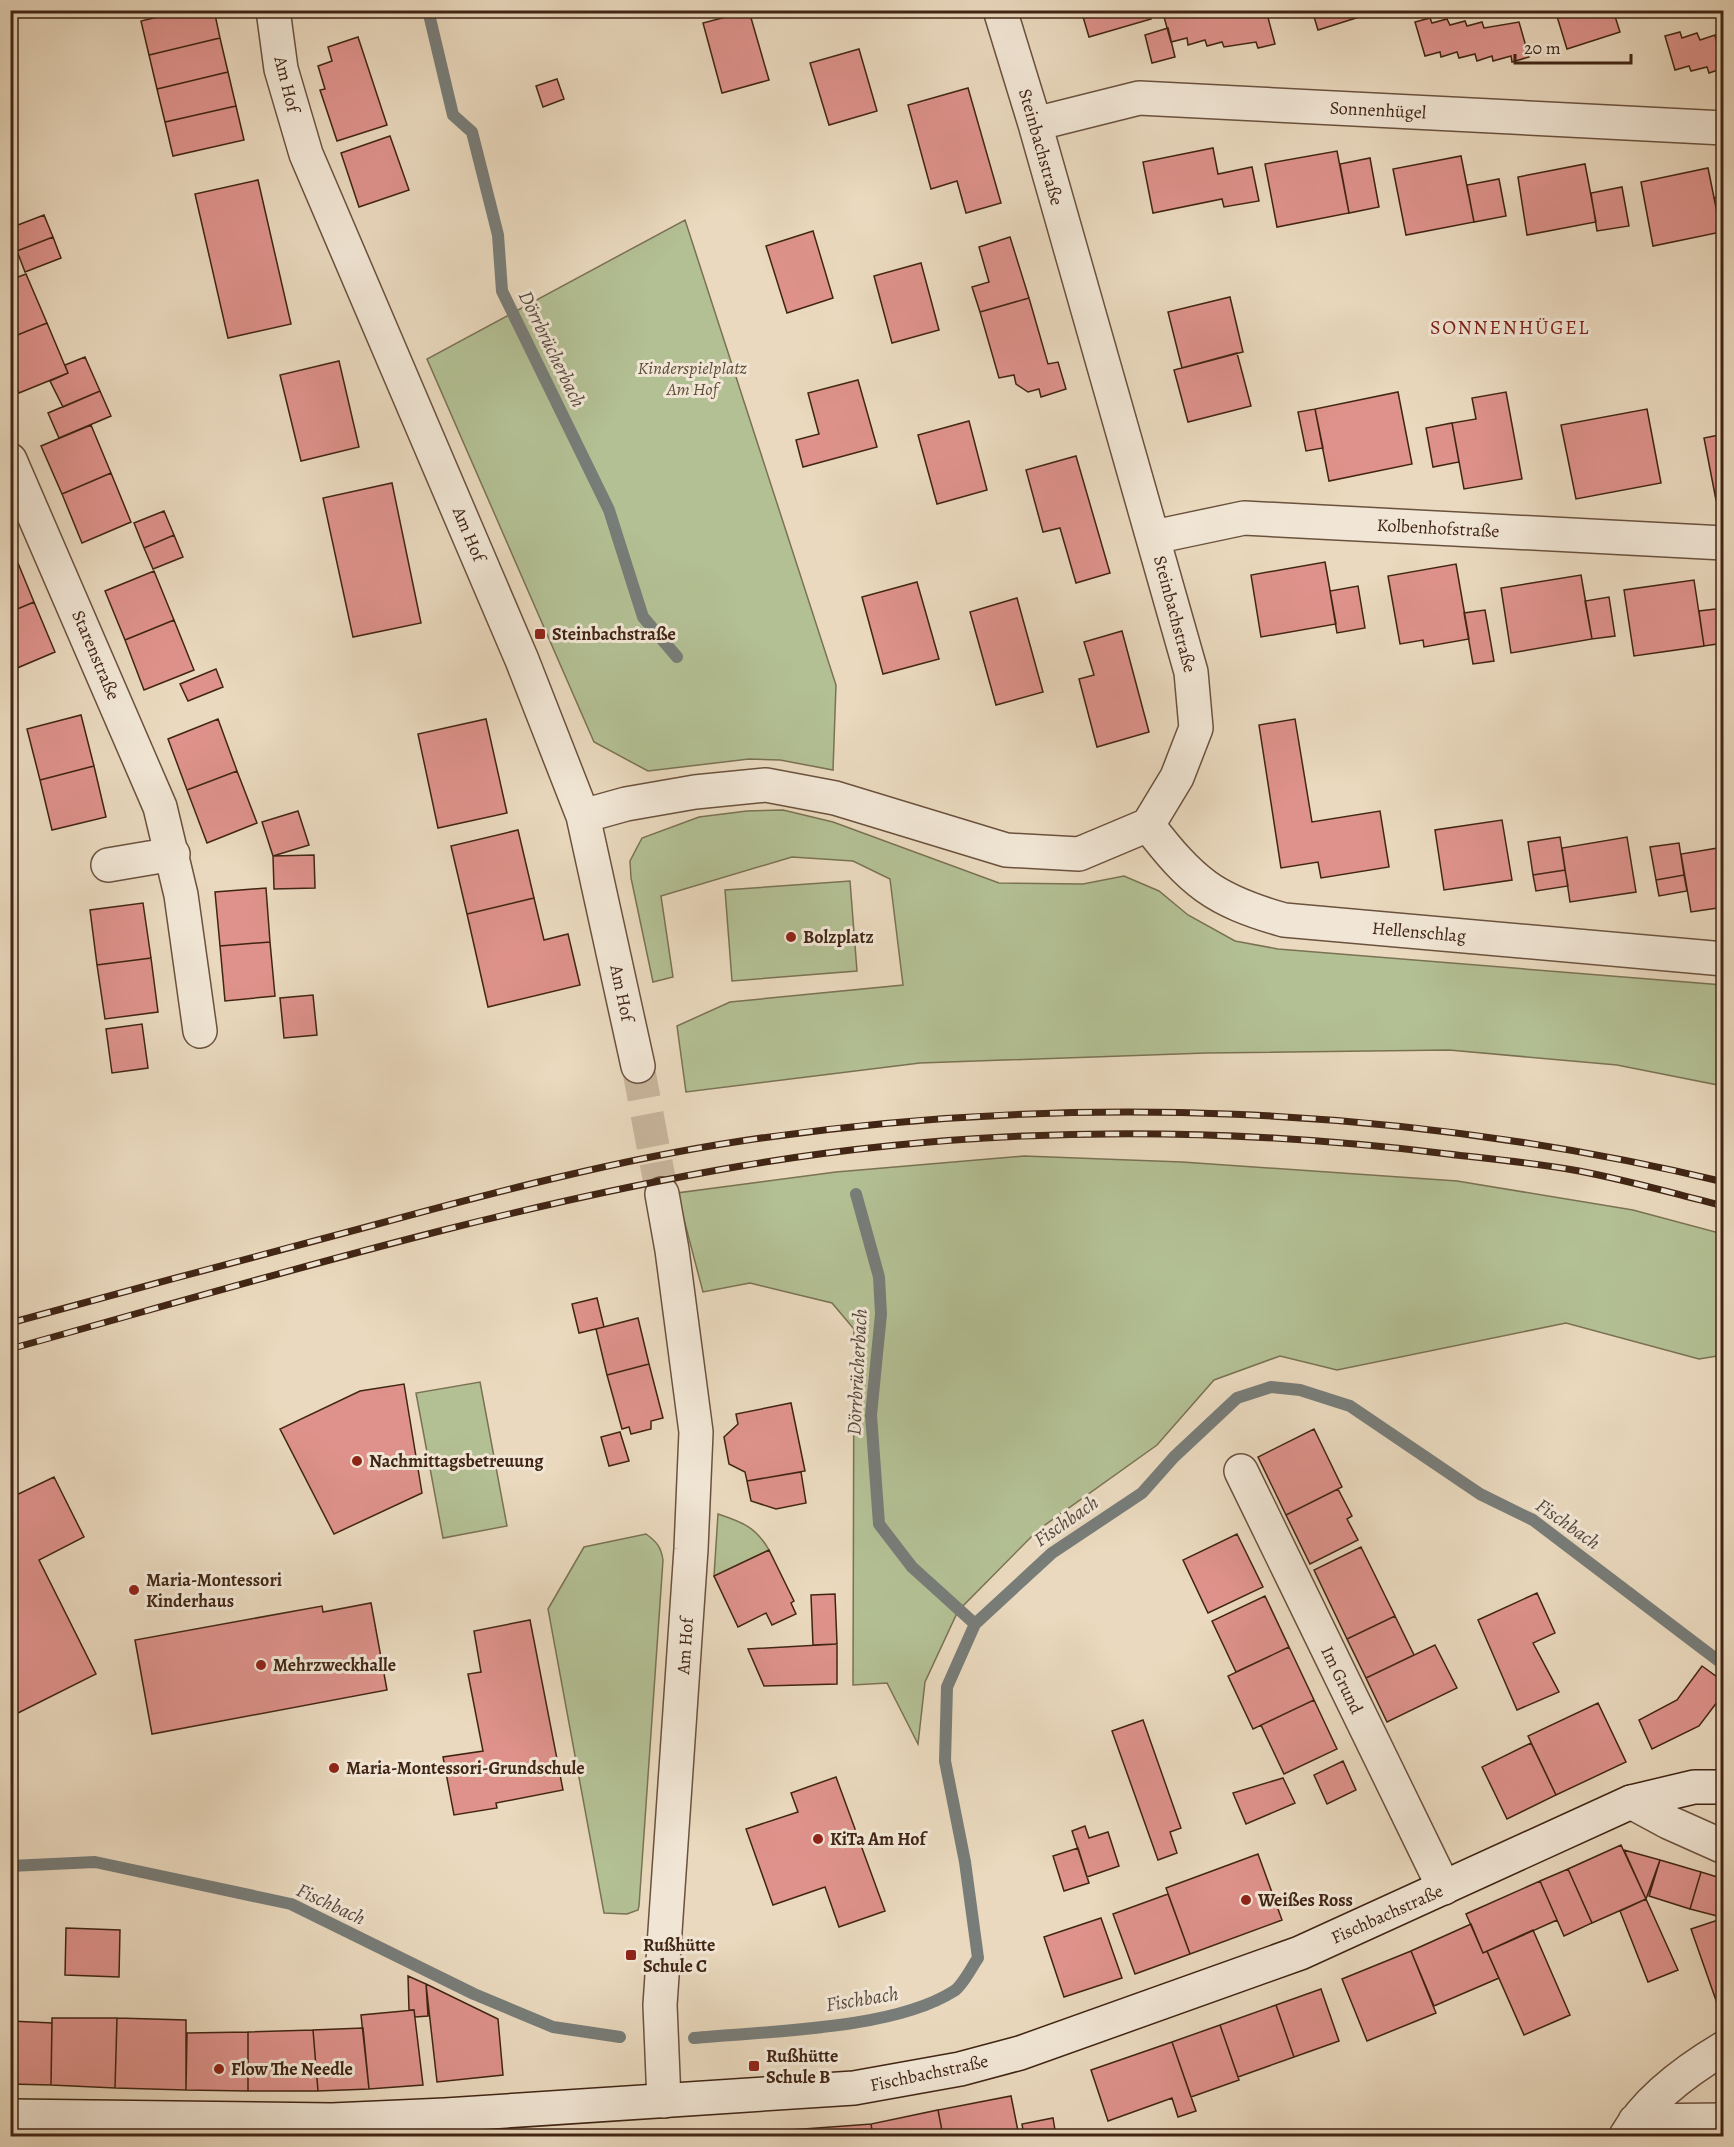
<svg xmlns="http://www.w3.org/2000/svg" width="1734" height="2147" viewBox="0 0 1734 2147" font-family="Alegreya,serif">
	<rect width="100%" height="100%" fill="#ead9be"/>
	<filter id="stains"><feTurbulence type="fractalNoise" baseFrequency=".00333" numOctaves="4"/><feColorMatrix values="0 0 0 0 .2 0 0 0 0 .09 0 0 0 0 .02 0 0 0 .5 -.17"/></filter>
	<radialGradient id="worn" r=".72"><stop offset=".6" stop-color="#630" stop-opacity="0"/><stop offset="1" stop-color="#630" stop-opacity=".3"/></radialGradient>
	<!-- green -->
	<path fill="#b3c094" stroke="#7a7254" stroke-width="1.5" d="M685,220L836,685L833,770L780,760L749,759L648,771L594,742L427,359Z
		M783,810L833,822L999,883L1083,884L1124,876L1159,891L1188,915L1235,941L1278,949L1723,985V1086L1617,1065L1449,1050L1206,1053L920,1063L686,1092L677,1026L730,1002L903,985L890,879L853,861L792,857L661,896L673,977L653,982L631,878L630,861L642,838L699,817L747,811Z
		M850,881L857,971L732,981L725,890Z
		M1024,1156L1182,1162L1457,1181L1633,1210L1723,1234V1355L1699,1359L1566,1323L1337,1370L1280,1356L1214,1380L1157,1445L1038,1530L958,1611L925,1682L918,1744L887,1683L853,1685L854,1329L832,1303L750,1283L703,1292L677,1193L836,1172Z
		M480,1382L507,1526L443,1538L416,1393Z
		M718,1514C742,1522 756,1527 769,1550L714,1576Z
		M646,1534C657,1542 661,1547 663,1560L639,1906L638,1910L627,1914L604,1913L548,1609L584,1547Z"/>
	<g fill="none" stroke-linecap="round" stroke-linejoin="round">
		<!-- stream -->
		<path stroke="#787d79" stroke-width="12" d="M428,10L453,115L472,132L498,235L502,291L609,510L643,617L677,657
			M856,1194L879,1277L881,1314L871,1415L879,1524L912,1567L975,1624
			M10,1866L95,1862L291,1904L474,1994L553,2027L620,2037
			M694,2038C767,2031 893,2030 954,1991C963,1985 971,1968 978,1958L965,1862L945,1761L947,1687L975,1624L1052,1553L1142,1493L1174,1457L1237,1398L1271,1387L1300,1390L1350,1406L1480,1494L1533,1520L1724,1665"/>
	</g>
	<!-- building -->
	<path fill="#de928b" stroke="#412514" stroke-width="1.5" d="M187,10H214L220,38L149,55L141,21Z
		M1081,10H1148L1151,19L1089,37Z
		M1186,10H1247V14L1266,10L1275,44L1258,48L1256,42L1224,47L1222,42L1207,46L1205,40L1188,45L1187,38L1171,42L1164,17Z
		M1312,10H1371L1372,13L1318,30Z
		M1555,10H1613L1620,32L1567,49Z
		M749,11L769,80L722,93L703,23Z
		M1430,18L1432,23L1447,19L1450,25L1465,21L1467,26L1482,22L1484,28L1519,22L1529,57L1512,62L1511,56L1493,61L1492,56L1477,61L1475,54L1459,58L1457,52L1441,57L1440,52L1425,56L1415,22Z
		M1168,28L1175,57L1152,63L1145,35Z
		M1680,32L1682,38L1697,33L1700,40L1715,35L1716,40L1724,38V68L1709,73L1707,67L1691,71L1689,66L1675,70L1665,36Z
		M358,37L387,125L337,141L320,90L325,89L318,66L332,61L328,47Z
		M220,38L228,72L157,89L149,55Z
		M859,49L877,111L829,125L810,63Z
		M228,72L236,106L165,122L157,89Z
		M557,79L564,99L543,107L536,86Z
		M968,88L1001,203L966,213L957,181L931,189L908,105Z
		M236,106L244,140L173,156L165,122Z
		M390,136L409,190L359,207L341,153Z
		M1213,148L1218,174L1252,167L1259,201L1224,207L1222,199L1153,213L1143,162Z
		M1337,151L1349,213L1277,227L1265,164Z
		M1461,156L1474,222L1406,235L1393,169Z
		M1370,158L1379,207L1349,213L1340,164Z
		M1585,164L1596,222L1527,235L1518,177Z
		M1708,168L1721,232L1653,246L1641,182Z
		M1499,179L1506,216L1474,222L1467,185Z
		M258,180L291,324L228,338L195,194Z
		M1622,187L1629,226L1597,231L1591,193Z
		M1724,196V232H1721L1714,198Z
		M44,215L53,237L17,251L10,228Z
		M813,231L833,298L787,313L766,246Z
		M53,237L61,258L25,272L17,251Z
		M1010,237L1029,298L980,312L972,287L989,282L979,247Z
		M921,263L939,330L892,343L874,276Z
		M26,274L47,323L10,338V280Z
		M1230,297L1243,352L1182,368L1168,312Z
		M1029,298L1048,364L1058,362L1066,389L1041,397L1039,389L1028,392L1016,384L1014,375L999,378L980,312Z
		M47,323L68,373L19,393L10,373V338Z
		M1237,353L1251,406L1188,422L1174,370Z
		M85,357L100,391L63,407L50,381L68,373L65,365Z
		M339,361L359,447L301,461L280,375Z
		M858,380L877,447L803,467L796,440L819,434L808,393Z
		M100,391L111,416L59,438L48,413Z
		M1398,392L1412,464L1329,481L1315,409Z
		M1506,392L1522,479L1464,489L1452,423L1476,419L1472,398Z
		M1315,409L1323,448L1306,451L1298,412Z
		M1647,409L1661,483L1576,499L1561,425Z
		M969,421L987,490L937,504L918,435Z
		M1452,423L1459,462L1433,467L1426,428Z
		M91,425L111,473L62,494L41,446Z
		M1724,434V499L1716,500L1704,438Z
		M1076,456L1110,573L1076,583L1060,528L1043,532L1026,470Z
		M111,473L131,522L82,543L62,494Z
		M392,483L421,623L353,637L323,498Z
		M164,511L174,535L144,548L134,523Z
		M174,535L183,557L153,569L144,548Z
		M13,551L34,602L10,612V553Z
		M1325,562L1336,624L1261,637L1251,575Z
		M1456,564L1469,639L1424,647L1423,640L1400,644L1388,576Z
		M154,571L174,620L125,640L105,591Z
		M1581,575L1592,639L1511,653L1501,588Z
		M1694,580L1704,646L1634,656L1624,590Z
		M917,582L939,659L883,674L862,597Z
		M1358,586L1365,628L1337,633L1330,591Z
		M1609,597L1615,636L1592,639L1585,601Z
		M1017,598L1043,692L996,705L970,612Z
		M34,602L55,652L10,671V612Z
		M1724,608V643L1704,646L1699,611Z
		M1485,610L1494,661L1473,664L1464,613Z
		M174,620L194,670L144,690L125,640Z
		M1122,631L1149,732L1097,747L1079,679L1094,675L1084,642Z
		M216,669L223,687L188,701L180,684Z
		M81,715L94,766L40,780L27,729Z
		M218,719L237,771L187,790L168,739Z
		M486,719L507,813L438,828L418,734Z
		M1295,719L1312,822L1380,811L1389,867L1321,878L1318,862L1281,868L1259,725Z
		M94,766L106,817L52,830L40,780Z
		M237,771L257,823L207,843L187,790Z
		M298,811L309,845L273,856L262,822Z
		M1502,820L1512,880L1444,890L1435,830Z
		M518,830L534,898L467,914L451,846Z
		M1560,837L1565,870L1533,875L1528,842Z
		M1627,837L1636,892L1570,902L1562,848Z
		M1679,843L1684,875L1656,880L1650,847Z
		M1724,847V907L1691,912L1681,854Z
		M314,855L315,888L274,889L273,856Z
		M1565,870L1568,886L1536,891L1533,875Z
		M1684,875L1687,891L1659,896L1656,880Z
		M266,888L270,942L220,946L215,892Z
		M534,898L544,940L568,934L580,985L488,1007L467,914Z
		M143,903L151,958L97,965L90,910Z
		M270,942L275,996L225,1001L220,946Z
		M151,958L158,1012L105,1019L97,965Z
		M313,995L317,1035L284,1038L280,998Z
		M142,1024L148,1068L112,1073L106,1029Z
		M597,1298L604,1327L579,1333L572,1304Z
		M638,1318L649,1364L607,1375L596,1329Z
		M649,1364L663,1418L651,1421V1429L631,1434L629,1427L622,1429L607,1375Z
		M404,1384L422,1493L334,1534L280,1429L360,1391Z
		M791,1403L805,1471L747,1481L745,1472L729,1464L724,1437L738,1424L736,1414Z
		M1314,1429L1342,1487L1286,1515L1258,1457Z
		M620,1432L629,1461L609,1466L601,1437Z
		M801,1472L806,1503L776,1509L751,1501L747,1481Z
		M54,1477L84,1537L39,1560L96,1674L12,1716L10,1498Z
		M1338,1489L1352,1516L1347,1519L1358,1540L1310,1564L1286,1515Z
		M1237,1534L1263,1587L1208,1613L1183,1560Z
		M1361,1547L1395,1616L1347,1639L1314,1570Z
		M769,1550L794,1601L791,1603L796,1614L772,1625L766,1613L738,1627L714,1576Z
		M1537,1593L1555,1633L1533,1643L1559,1692L1517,1710L1478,1620Z
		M835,1594L837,1644L813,1645L811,1595Z
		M1265,1596L1289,1647L1236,1672L1212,1621Z
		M371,1603L387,1690L152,1734L135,1640L322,1606L323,1612Z
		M1395,1616L1414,1655L1366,1678L1347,1639Z
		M530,1620L563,1790L496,1803L497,1808L454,1815L443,1757L483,1751L468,1674L481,1672L474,1631Z
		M837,1644V1684L764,1686L748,1649Z
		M1435,1645L1457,1688L1387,1722L1366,1678Z
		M1289,1647L1314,1700L1253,1729L1228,1676Z
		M1702,1666L1724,1682V1693L1699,1726L1652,1749L1639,1720L1677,1700Z
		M1314,1700L1337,1749L1284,1774L1261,1725Z
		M1598,1703L1626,1762L1556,1795L1528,1736Z
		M1143,1720L1181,1828L1170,1832L1177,1853L1158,1860L1112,1731Z
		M1531,1743L1556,1795L1507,1819L1482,1767Z
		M1343,1761L1356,1790L1327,1804L1314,1775Z
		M836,1777L885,1911L839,1927L825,1887L773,1905L746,1829L798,1812L791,1793Z
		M1283,1778L1295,1803L1246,1824L1233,1793Z
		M1085,1826L1089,1838L1108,1832L1119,1866L1087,1877L1072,1831Z
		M1621,1845L1646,1899L1592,1923L1568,1869Z
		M1078,1848L1089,1883L1064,1891L1053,1856Z
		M1624,1850L1660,1860L1646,1899Z
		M1258,1854L1282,1920L1190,1954L1166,1888Z
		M1660,1860L1701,1872L1690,1909L1649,1896Z
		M1568,1869L1592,1923L1564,1936L1540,1881Z
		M1701,1872L1724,1879L1721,1917L1690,1909Z
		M1540,1881L1557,1920L1483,1953L1466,1914Z
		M1168,1894L1190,1954L1135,1974L1113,1914Z
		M1646,1899L1678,1970L1648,1982L1620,1911Z
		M1101,1918L1122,1978L1064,1997L1044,1937Z
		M1724,1918V2004L1718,2006L1691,1929Z
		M1471,1924L1483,1953L1487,1951L1499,1978L1434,2006L1411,1951Z
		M66,1928L120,1930L119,1977L65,1975Z
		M1533,1930L1570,2015L1524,2035L1487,1951Z
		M1411,1951L1436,2013L1367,2041L1342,1979Z
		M408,1976L426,1984L428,2016L415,2017L414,2010H409Z
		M426,1984L498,2019L503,2075L437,2082Z
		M1321,1989L1339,2041L1294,2057L1276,2005Z
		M1276,2005L1294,2057L1238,2077L1220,2025Z
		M414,2010L423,2085L369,2089L361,2015Z
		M52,2018H117L115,2088L51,2085Z
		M117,2018L186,2020V2090L115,2088Z
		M10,2021L52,2023L51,2085L10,2084Z
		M1220,2025L1239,2080L1191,2097L1172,2042Z
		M363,2028L369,2089L318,2091L313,2030Z
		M313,2030L318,2091H248V2032Z
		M248,2032V2091L186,2090L187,2033Z
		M1172,2042L1196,2111L1178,2117L1172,2098L1108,2121L1091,2070Z
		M1011,2096L1019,2136H943L938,2110Z
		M938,2110L943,2136H873L871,2124Z
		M1053,2118L1056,2136H1024L1022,2124Z
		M871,2124L873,2136H706L858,2125Z"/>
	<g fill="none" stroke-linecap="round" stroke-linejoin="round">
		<!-- street-tunnel -->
		<path stroke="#c8b59c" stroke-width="33" stroke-dasharray="33 16" stroke-linecap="butt" d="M638,1066L662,1194"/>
		<!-- street casing -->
		<g stroke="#6b523e" stroke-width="36">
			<path id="street" d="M273,10L281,69L306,154L522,660L583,816L638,1066
				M1035,124L1139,98L1724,128
				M10,460L160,807L181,895L200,1031
				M1154,537L1244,518L1724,543
				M583,816L626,804L695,792L766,785L835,798L1006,850L1079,854L1148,825L1177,777L1196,728L1191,672L1035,124L1000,10
				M1148,825C1192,882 1213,900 1284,920L1724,959
				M108,865L173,854
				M662,1194L672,1250L696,1432L691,1549L660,2005L664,2101
				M1241,1471L1444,1888
				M1631,1802L1668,1822L1724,1847
				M1635,2121L1724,2120
				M1626,2136C1647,2099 1687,2070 1724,2048"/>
		</g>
		<!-- secondary casing -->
		<g stroke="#412514" stroke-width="36">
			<path id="secondary" d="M10,2116L332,2120L445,2115L854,2088L960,2069L1020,2053L1300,1953L1631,1802L1694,1787H1724"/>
		</g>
		<!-- street -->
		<use href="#street" stroke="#f1e6d5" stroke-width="33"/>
		<!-- secondary -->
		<use href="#secondary" stroke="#f1e6d5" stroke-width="33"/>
		<!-- rail casing -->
		<g stroke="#412514" stroke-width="7">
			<path id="rail" d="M10,1323C131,1290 253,1257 374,1225C495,1192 617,1160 741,1141C1068,1092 1402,1105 1724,1182
				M10,1349C252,1282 494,1208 741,1166C974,1126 1214,1125 1448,1154C1491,1159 1536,1163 1579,1171C1627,1180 1675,1194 1724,1206"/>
		</g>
		<!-- rail -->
		<use href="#rail" stroke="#f1e6d5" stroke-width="4.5" stroke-dasharray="14" stroke-linecap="butt"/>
	</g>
	<!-- markers -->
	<g fill="#8f2418" stroke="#f1e6d5" stroke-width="2">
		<rect x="534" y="628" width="12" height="12" rx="3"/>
		<circle cx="791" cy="937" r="6"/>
		<circle cx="357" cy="1461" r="6"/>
		<circle cx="134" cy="1590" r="6"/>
		<circle cx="261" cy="1665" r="6"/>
		<circle cx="334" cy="1768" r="6"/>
		<circle cx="818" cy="1839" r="6"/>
		<circle cx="1246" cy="1900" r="6"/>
		<rect x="625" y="1949" width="12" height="12" rx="3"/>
		<rect x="748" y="2060" width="12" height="12" rx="3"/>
		<circle cx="219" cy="2069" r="6"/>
	</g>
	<g text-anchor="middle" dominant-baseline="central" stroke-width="6" stroke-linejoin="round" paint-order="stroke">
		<!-- street labels -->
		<g font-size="18" fill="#412514" stroke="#f1e6d5">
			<text transform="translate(287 84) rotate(76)">Am Hof</text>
			<text transform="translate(1378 110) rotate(3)">Sonnenhügel</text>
			<text transform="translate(1041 147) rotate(74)">Steinbachstraße</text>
			<text transform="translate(1438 528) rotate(3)">Kolbenhofstraße</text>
			<text transform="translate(469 534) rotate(67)">Am Hof</text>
			<text transform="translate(1175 614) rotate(75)">Steinbachstraße</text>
			<text transform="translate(96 655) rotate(67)">Starenstraße</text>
			<text transform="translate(1419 932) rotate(5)">Hellenschlag</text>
			<text transform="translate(622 993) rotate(78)">Am Hof</text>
			<text transform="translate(685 1646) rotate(-86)">Am Hof</text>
			<text transform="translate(1342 1680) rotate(64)">Im Grund</text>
			<text transform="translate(1387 1914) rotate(-24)">Fischbachstraße</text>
			<text transform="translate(929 2073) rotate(-12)">Fischbachstraße</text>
		</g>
		<!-- park labels -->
		<g font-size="18" font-style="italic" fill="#5e4c34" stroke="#f1e6d5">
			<text x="692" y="368">Kinderspielplatz<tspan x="692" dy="21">Am Hof</tspan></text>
		</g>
		<!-- poi labels -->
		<g font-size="18" font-weight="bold" fill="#412514" stroke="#f1e6d5" text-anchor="start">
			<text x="552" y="634">Steinbachstraße</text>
			<text x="803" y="937">Bolzplatz</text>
			<text x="369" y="1461">Nachmittagsbetreuung</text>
			<text x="146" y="1580">Maria-Montessori<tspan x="146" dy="21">Kinderhaus</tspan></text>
			<text x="273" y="1665">Mehrzweckhalle</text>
			<text x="346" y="1768">Maria-Montessori-Grundschule</text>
			<text x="830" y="1839">KiTa Am Hof</text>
			<text x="1258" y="1900">Weißes Ross</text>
			<text x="643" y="1945">Rußhütte<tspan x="643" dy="21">Schule C</tspan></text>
			<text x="766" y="2056">Rußhütte<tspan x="766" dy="21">Schule B</tspan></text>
			<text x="231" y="2069">Flow The Needle</text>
		</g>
		<!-- neighbourhood labels -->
		<g font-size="20" letter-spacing="1.5" fill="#7a1f14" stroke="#f1e6d5">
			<text x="1510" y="327">SONNENHÜGEL</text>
		</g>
		<!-- water labels -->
		<g font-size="20" font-style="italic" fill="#584a3e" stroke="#f1e6d5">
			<text transform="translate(552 349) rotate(64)">Dörrbrücherbach</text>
			<text transform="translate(857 1372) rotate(-87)">Dörrbrücherbach</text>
			<text transform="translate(1066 1521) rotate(-35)">Fischbach</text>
			<text transform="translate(1568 1524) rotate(35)">Fischbach</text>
			<text transform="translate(331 1904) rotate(25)">Fischbach</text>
			<text transform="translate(862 1999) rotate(-9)">Fischbach</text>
		</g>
	</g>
	<!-- margin -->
	<rect width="1734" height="2147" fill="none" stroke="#ead9be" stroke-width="36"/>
	<rect x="12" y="12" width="1710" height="2123" fill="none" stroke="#412514" stroke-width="3"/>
	<rect x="18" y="18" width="1698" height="2111" fill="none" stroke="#412514" stroke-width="1.5"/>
	<!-- scale -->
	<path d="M1515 54v9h116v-9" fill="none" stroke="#412514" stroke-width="3"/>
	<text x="1524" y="54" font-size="18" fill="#412514" stroke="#f1e6d5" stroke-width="4.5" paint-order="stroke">20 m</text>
	<rect width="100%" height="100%" filter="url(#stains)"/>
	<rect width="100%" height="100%" fill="url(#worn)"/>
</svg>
